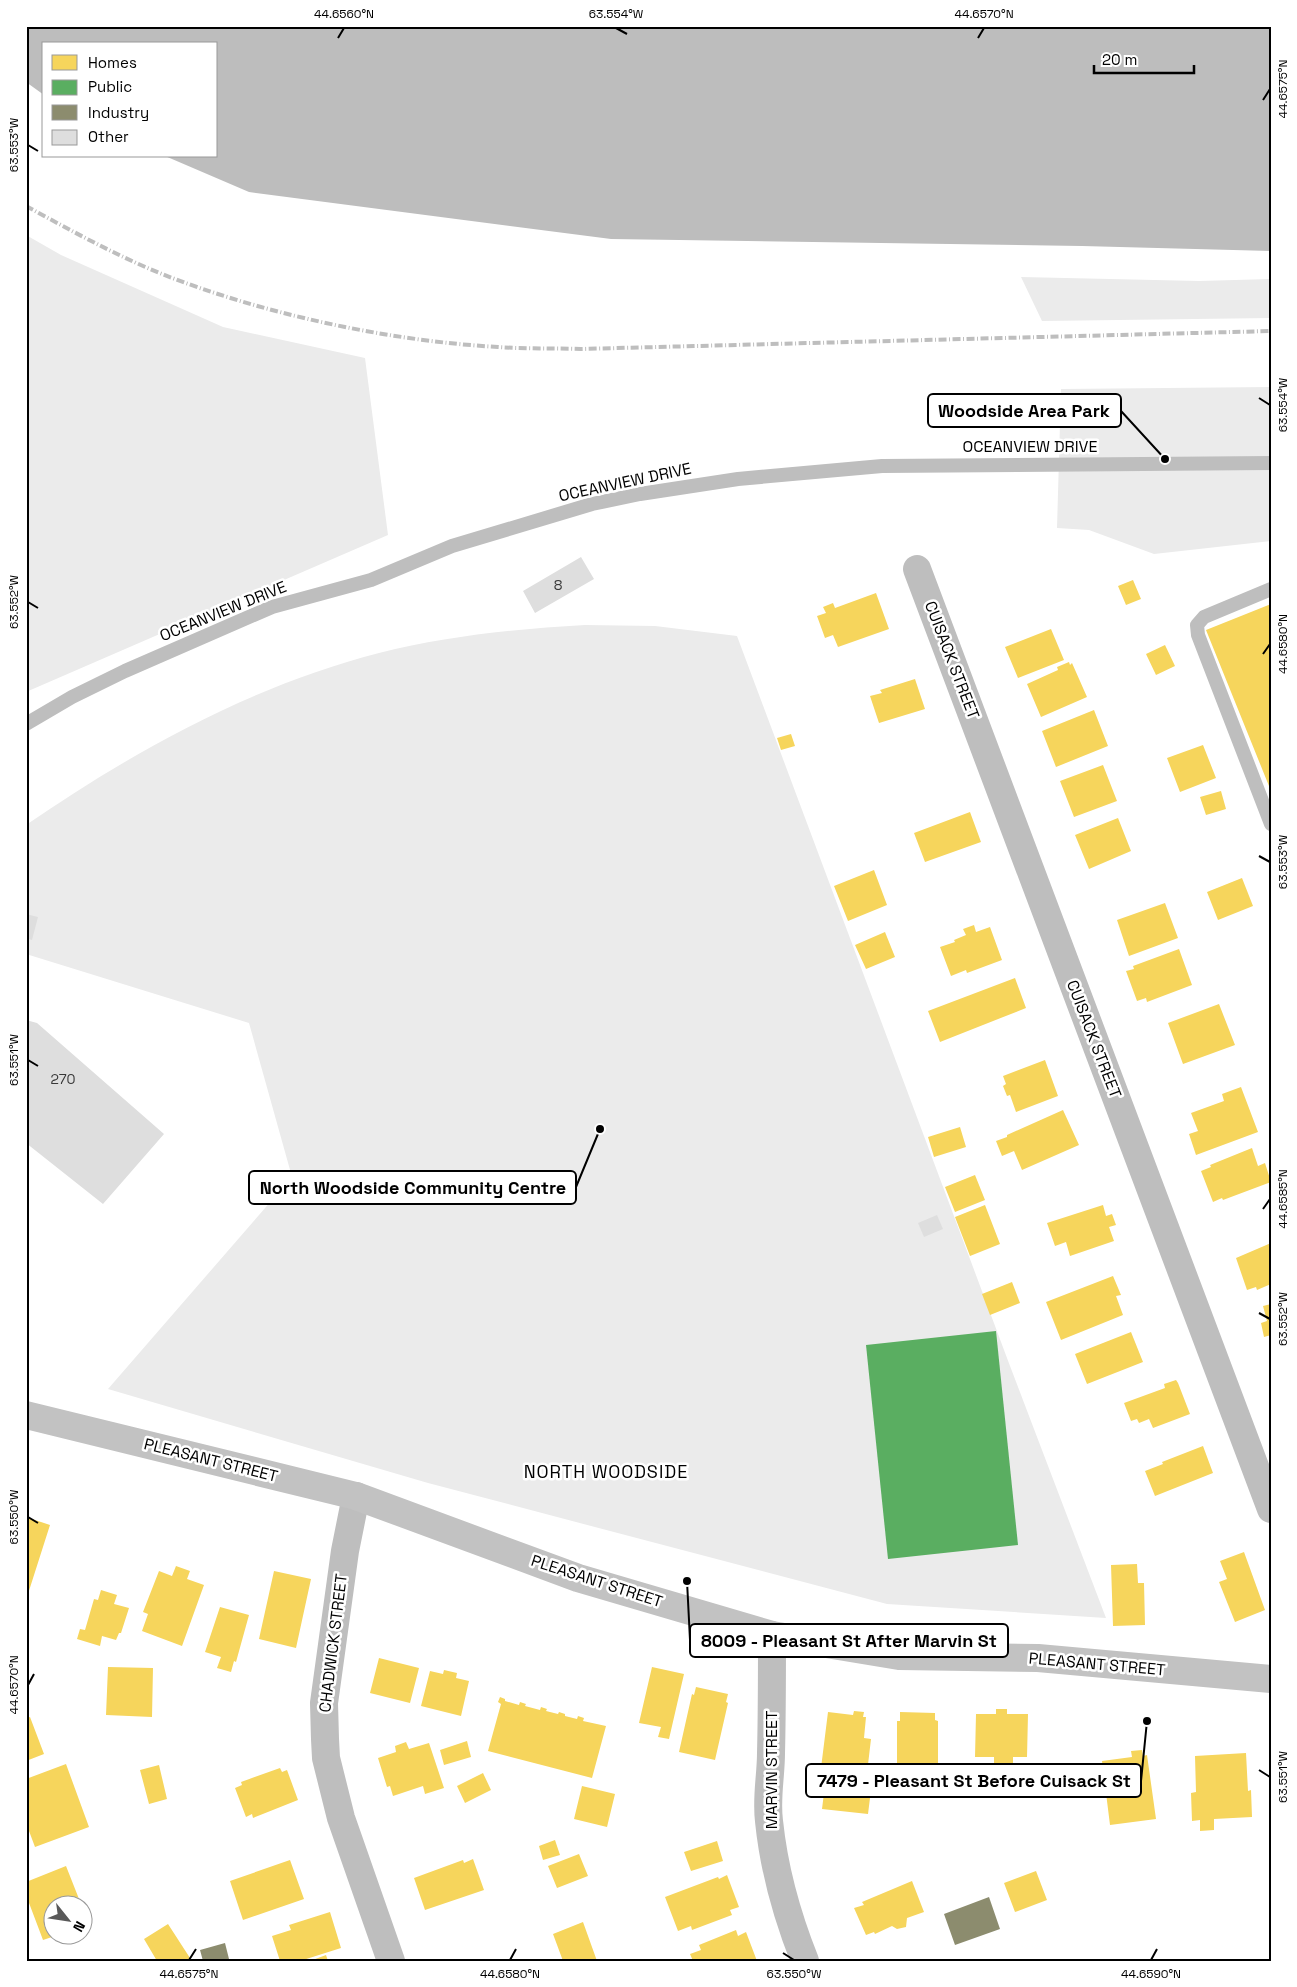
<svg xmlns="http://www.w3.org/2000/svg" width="1297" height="1987" viewBox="0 0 1297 1987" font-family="'Space Grotesk',sans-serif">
	<rect width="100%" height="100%" fill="#fff"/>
	<!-- green -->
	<path fill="#ebebeb" d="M26,235L61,255L223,327L365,358L388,535L26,692Z
		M1021,277L1199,281L1271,279V318L1042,321Z
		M1271,387V541L1154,554L1089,530L1057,528L1061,389Z
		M585,625L655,626L737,636L1010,1366L1106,1618L887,1604L428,1483L108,1389L292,1177L249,1023L26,954V825C134,751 251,686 379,653C447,636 516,629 585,625Z"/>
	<!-- water -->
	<path fill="#bdbdbd" d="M26,26H1271V251L1082,246L611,239L249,192L165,156H216V44H44V95L26,82Z"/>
	<!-- homes -->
	<path fill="#f6d55c" d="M1133,580L1141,599L1126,605L1118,586Z
		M876,593L889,629L838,647L833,635L825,638L817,616L826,613L823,607L833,603L835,608Z
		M1271,604V791L1206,630Z
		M1051,629L1064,660L1018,678L1005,647Z
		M1165,645L1175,666L1156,675L1146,654Z
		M1069,662L1070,665L1072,663L1087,697L1041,717L1027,684L1058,670L1057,667Z
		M915,679L925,709L879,723L870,696L882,693L880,690Z
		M1094,710L1108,746L1056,767L1042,731Z
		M791,734L795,746L781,750L777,738Z
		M1203,745L1216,778L1180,792L1167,758Z
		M1103,765L1117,801L1074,817L1060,781Z
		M1221,791L1226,809L1206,815L1200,797Z
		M970,812L981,842L925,862L914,833Z
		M1118,818L1131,851L1089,869L1075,835Z
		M874,870L887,905L848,921L834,886Z
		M1242,878L1253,906L1218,920L1207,892Z
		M1165,903L1178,938L1129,956L1117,920Z
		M974,925L976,932L990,927L1002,960L967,973L966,970L951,976L940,947L955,942L954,940L966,935L963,929Z
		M885,932L895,957L866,969L855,945Z
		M1179,949L1192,985L1147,1002L1146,998L1137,1001L1126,971L1134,969L1133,966Z
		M1015,978L1026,1008L940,1042L928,1011Z
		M1219,1004L1235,1045L1183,1064L1168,1023Z
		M1045,1060L1058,1096L1016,1112L1010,1095L1007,1096L1003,1086L1006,1084L1003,1076Z
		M1241,1087L1258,1132L1196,1155L1189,1134L1198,1131L1191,1113L1224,1101L1222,1094Z
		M1063,1110L1079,1145L1022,1170L1014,1151L1002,1156L996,1141L1007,1137V1135Z
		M960,1127L966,1147L934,1157L928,1137Z
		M1252,1148L1258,1166L1265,1163L1271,1182L1223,1200L1222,1198L1213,1202L1201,1171L1211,1167L1210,1165Z
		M975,1175L985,1200L955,1212L945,1187Z
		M985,1205L1000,1244L970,1256L955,1217Z
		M1103,1205L1106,1216L1112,1214L1116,1225L1109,1227L1114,1241L1070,1256L1066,1242L1055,1246L1047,1223Z
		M1271,1243V1284L1257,1290L1256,1287L1247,1290L1236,1258Z
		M1113,1276L1121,1295L1116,1296L1123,1315L1061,1340L1046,1302Z
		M1012,1282L1020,1303L990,1315L982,1294Z
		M1271,1304V1335L1264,1337L1261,1323L1267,1321L1263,1306Z
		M1131,1332L1143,1362L1087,1384L1075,1354Z
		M1176,1380L1178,1383L1190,1414L1153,1428L1149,1419L1139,1423L1137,1419L1131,1421L1124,1403L1165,1388L1164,1384Z
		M1203,1446L1213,1473L1155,1496L1145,1471L1163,1464L1162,1462Z
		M26,1517L50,1525L27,1597H26Z
		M1244,1552L1265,1610L1235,1622L1219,1582L1227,1579L1220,1561Z
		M1137,1564L1138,1583H1144L1145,1625L1113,1626L1111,1565Z
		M176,1566L190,1571L187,1579L204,1585L182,1646L142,1631L148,1614L143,1612L159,1571L172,1576Z
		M274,1571L311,1579L296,1648L259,1639Z
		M101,1590L117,1595L114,1604L129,1608L121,1633H119L116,1640L102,1636L100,1646L77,1639L80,1629L85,1630L94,1599L98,1600Z
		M220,1607L249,1615L236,1662L234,1661L231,1672L217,1668L221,1657L205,1652Z
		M379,1658L419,1668L410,1703L370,1693Z
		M108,1667L153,1668L152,1717L106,1715Z
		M652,1667L684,1674L669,1739L658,1737L661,1727L639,1723Z
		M444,1670L457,1673L456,1678L469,1681L461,1716L421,1706L430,1671L443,1674Z
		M696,1687L728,1694L726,1702L728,1703L715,1760L679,1752L692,1694L694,1695Z
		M500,1697L505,1699V1701L519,1705L520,1702L526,1704L525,1706L540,1710L541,1707L547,1709L546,1711L558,1714L559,1712L565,1714V1716L577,1719L578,1716L584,1718L583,1721L606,1726L592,1778L488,1751L501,1704L498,1702Z
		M996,1709H1007V1714H1028L1027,1757H1013V1772H994V1757H975L976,1714H996Z
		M854,1711L864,1712L863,1717H866L864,1738L871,1739L867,1773L873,1774L868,1814L822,1809L825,1785L819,1784L828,1712L853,1715Z
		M900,1712L935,1713V1720L938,1721V1780H936V1786H911L909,1768H897V1721H900Z
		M30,1717L44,1754L26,1761V1718Z
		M467,1741L471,1757L444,1765L440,1750Z
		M406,1742L409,1749L429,1743L444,1788L425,1794L423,1786L393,1796L390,1786L387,1787L378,1758L396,1752L395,1746Z
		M1142,1750L1143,1756L1147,1755L1156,1819L1110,1825L1102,1761L1132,1757L1131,1751Z
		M1246,1753L1248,1791L1251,1790L1252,1817L1214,1819V1830L1200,1831V1820L1192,1821L1191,1793L1196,1792L1195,1756Z
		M66,1764L89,1827L35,1847L26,1823V1779Z
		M159,1765L167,1799L149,1804L140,1770Z
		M280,1768L282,1772L287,1770L298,1800L253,1818L252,1814L246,1817L235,1788L242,1785L241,1782Z
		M483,1773L491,1790L465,1803L457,1786Z
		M582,1786L615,1794L607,1827L574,1819Z
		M555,1840L560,1855L543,1860L539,1846Z
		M717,1841L723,1861L691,1871L684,1852Z
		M579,1854L588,1876L557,1888L548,1866Z
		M473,1859L484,1890L425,1910L414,1878L463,1860L464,1863Z
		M290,1860L304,1899L243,1920L230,1881Z
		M66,1866L81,1904H52V1934L58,1935L43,1940L26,1895V1882Z
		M1036,1871L1047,1900L1015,1912L1004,1883Z
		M727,1875L739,1907L730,1910L732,1915L692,1930L691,1926L678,1931L665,1897L718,1877L719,1879Z
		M912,1881L924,1912L907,1918L906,1927L897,1929L892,1926L875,1934L874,1932L866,1935L854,1908L864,1905L862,1902Z
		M82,1909L88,1923L82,1925Z
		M330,1912L341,1948L300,1961H280L272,1936L291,1930L289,1925Z
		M583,1922L597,1961H563L553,1934Z
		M168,1924L190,1958L185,1961H157L144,1939Z
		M736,1930L738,1936L746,1932L757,1961H693L690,1954L701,1950L699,1945Z
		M326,1955L328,1961H310Z"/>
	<!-- public -->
	<path fill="#5aae61" d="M996,1331L1018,1545L888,1559L866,1345Z"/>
	<!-- industry -->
	<path fill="#8c8c6e" d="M989,1897L1000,1929L955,1945L944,1914Z
		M225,1943L229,1959L203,1961L200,1950Z"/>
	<!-- building -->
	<path fill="#dedede" d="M581,557L594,579L535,613L523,591Z
		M26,914L38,917L32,940L26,938Z
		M26,1020L37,1023L164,1134L103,1204L26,1143Z
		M937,1215L943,1229L924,1237L918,1223Z"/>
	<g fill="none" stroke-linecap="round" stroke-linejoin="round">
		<!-- lane -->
		<path stroke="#bebebe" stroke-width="14" d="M1271,589L1204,617L1197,625L1198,635L1271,824
			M26,724L72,697L125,671L272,607L371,580L452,546L592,504L640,494L738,479L882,466L1271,463"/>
		<!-- street -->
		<path stroke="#bebebe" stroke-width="28" d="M917,569L1271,1509
			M356,1496L345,1551L324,1703L325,1739L326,1758L341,1818L391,1961
			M772,1635C772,1674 772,1714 771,1753C771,1776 766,1798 769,1821C774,1870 787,1916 805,1961"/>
		<!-- secondary -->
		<path stroke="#c2c2c2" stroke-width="28" d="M26,1415L356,1496L578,1578L772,1635L899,1656L1038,1658L1271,1679"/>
		<!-- rail -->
		<path stroke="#bebebe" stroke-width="4" stroke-dasharray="8 2.5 1 2.5" stroke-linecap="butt" d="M26,206C70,230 115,255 162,274C263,314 389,341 498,347C525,349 553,348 581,349L1271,331"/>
	</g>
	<!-- ticks -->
	<path fill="none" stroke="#000" stroke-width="2" d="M616,28L627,34M338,38L344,28M978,38L984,28M1263,100L1270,89M28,145L38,151M1259,398L1270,405M28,602L38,608M1263,654L1270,644M1259,856L1270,862M28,1060L38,1066M1263,1209L1270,1199M1259,1313L1270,1319M28,1517L38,1523M28,1685L34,1674M1259,1770L1270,1777M783,1953L794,1960M189,1960L196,1949M510,1960L516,1949M1151,1960L1157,1949"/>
	<g text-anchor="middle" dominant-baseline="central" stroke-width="5" stroke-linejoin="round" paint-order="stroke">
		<!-- number labels -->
		<g font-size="14" fill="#383838">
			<text x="558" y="585">8</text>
			<text x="63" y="1079">270</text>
		</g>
		<!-- street labels -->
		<g font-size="16" fill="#000" stroke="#fff">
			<text x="1030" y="446">OCEANVIEW DRIVE</text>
			<text transform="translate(625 482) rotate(-12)">OCEANVIEW DRIVE</text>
			<text transform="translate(223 611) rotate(-22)">OCEANVIEW DRIVE</text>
			<text transform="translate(952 660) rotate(69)">CUISACK STREET</text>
			<text transform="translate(1094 1039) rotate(69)">CUISACK STREET</text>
			<text transform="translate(211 1460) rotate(14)">PLEASANT STREET</text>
			<text transform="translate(597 1581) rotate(18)">PLEASANT STREET</text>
			<text transform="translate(333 1643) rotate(-83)">CHADWICK STREET</text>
			<text transform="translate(1097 1664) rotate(5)">PLEASANT STREET</text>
			<text transform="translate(771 1770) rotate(-90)">MARVIN STREET</text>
		</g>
		<!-- neighbourhood labels -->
		<g font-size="18" letter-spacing="1" fill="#000" stroke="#fff">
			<text x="606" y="1471">NORTH WOODSIDE</text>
		</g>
	</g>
	<!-- callouts -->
	<path fill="none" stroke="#000" stroke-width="2" d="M1165 459L1121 411M600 1129L576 1187M687 1581L690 1640M1147 1721L1141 1781"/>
	<g fill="#000" stroke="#fff" stroke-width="2">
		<circle cx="1165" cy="459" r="5"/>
		<circle cx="600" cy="1129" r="5"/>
		<circle cx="687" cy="1581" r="5"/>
		<circle cx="1147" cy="1721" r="5"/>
	</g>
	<g fill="#fff" stroke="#000" stroke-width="2">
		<rect x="928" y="394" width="193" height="33" rx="5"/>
		<rect x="249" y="1171" width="327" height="33" rx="5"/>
		<rect x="690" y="1624" width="318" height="33" rx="5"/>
		<rect x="806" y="1764" width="335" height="33" rx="5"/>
	</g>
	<g font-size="18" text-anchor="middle" font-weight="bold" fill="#000">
		<text x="1024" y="417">Woodside Area Park</text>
		<text x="413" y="1194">North Woodside Community Centre</text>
		<text x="849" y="1647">8009 - Pleasant St After Marvin St</text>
		<text x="974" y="1787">7479 - Pleasant St Before Cuisack St</text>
	</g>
	<!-- border -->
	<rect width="1297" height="1987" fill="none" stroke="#ffffff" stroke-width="55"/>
	<!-- legend -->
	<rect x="42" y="42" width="175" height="115" fill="#ffffff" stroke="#999999"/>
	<rect x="52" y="55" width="25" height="15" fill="#f6d55c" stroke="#999999"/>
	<text x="88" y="68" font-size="15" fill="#000000">Homes</text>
	<rect x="52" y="80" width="25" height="15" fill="#5aae61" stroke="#999999"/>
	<text x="88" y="92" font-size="15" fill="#000000">Public</text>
	<rect x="52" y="105" width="25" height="15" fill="#8c8c6e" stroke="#999999"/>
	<text x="88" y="118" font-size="15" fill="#000000">Industry</text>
	<rect x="52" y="130" width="25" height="15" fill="#dedede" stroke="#999999"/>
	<text x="88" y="142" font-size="15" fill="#000000">Other</text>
	<!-- north arrow -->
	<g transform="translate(68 1920) rotate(120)"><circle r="24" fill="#ffffff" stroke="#999999"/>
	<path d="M0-4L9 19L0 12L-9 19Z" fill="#595959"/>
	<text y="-8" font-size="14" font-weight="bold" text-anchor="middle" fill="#000000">N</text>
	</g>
	<!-- scale -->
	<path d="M1094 65v8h100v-8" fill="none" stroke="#000000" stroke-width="2.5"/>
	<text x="1102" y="65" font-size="15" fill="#000000" stroke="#ffffff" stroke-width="4" paint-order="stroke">20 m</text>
	<rect x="28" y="28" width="1242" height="1932" fill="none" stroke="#000" stroke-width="2"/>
	<g font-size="12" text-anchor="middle" fill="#000">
		<text x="344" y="18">44.6560°N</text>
		<text x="616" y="18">63.554°W</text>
		<text x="984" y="18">44.6570°N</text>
		<text transform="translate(1283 89) rotate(-90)" y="4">44.6575°N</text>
		<text transform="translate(14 145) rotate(-90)" y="4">63.553°W</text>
		<text transform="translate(1283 405) rotate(-90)" y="4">63.554°W</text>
		<text transform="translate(14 602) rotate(-90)" y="4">63.552°W</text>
		<text transform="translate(1283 644) rotate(-90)" y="4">44.6580°N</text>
		<text transform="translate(1283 862) rotate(-90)" y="4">63.553°W</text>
		<text transform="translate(14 1060) rotate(-90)" y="4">63.551°W</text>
		<text transform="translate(1283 1199) rotate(-90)" y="4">44.6585°N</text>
		<text transform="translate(1283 1319) rotate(-90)" y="4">63.552°W</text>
		<text transform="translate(14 1517) rotate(-90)" y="4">63.550°W</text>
		<text transform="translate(14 1685) rotate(-90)" y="4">44.6570°N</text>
		<text transform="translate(1283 1777) rotate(-90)" y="4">63.551°W</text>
		<text x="189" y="1978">44.6575°N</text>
		<text x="510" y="1978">44.6580°N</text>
		<text x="794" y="1978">63.550°W</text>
		<text x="1151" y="1978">44.6590°N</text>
	</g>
</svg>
